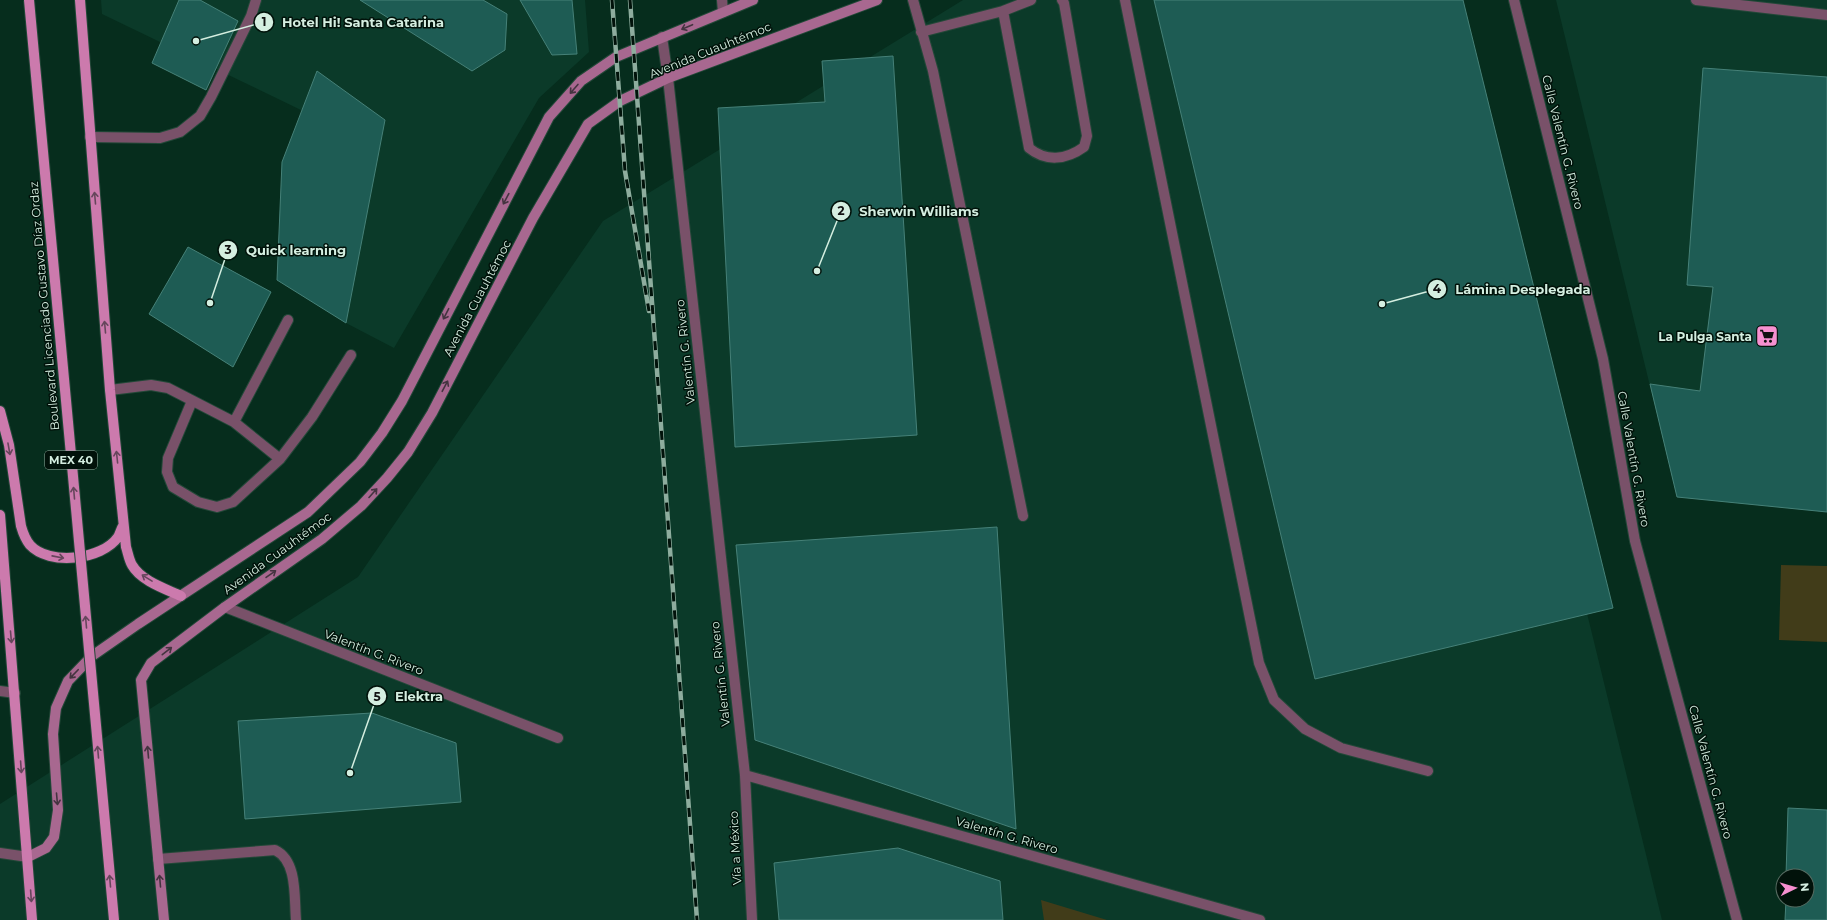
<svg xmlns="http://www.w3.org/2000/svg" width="1827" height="920" viewBox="0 0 1827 920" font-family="Montserrat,sans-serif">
	<rect width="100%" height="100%" fill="#062d1d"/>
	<!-- built -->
	<path fill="#0b3a29" d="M101,0H585L589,52L539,98L394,348L346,323L277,280L282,162L303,111L102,14Z
		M963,0H1437L1662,920H0V804L358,577L603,221Z
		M1556,0H1827V512L1677,497Z"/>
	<!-- green -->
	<path fill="#413c19" d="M1781,565L1827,566V642L1779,640Z
		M1041,900L1107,920H1044Z"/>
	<!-- building -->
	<path fill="#1e5c54" stroke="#468178" d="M179,0H200L238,21L206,90L152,63Z
		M360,0H483L507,14L505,50L472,71Z
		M520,0H572L577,54L552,55Z
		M1154,0H1463L1613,608L1315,679Z
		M893,56L917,435L735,447L718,108L825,102L822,61Z
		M1703,68L1827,77V512L1677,497L1650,384L1700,391L1713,287L1687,285Z
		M317,71L385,120L346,323L277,280L282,162Z
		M188,247L271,292L233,367L149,314Z
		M997,527L1016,829L755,740L736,545Z
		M372,713L456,743L461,802L245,819L238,721Z
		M1788,808L1827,810V920H1785L1786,900H1807V876H1786Z
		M898,848L1000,881L1003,920H779L774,863Z"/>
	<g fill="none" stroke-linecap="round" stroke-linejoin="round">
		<!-- service casing -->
		<g stroke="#234838" stroke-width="12">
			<path id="service" d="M722,0L723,12
				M913,0L933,71L1023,516
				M1125,0L1259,663L1274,700L1305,729L1341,748L1428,771
				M1696,0L1827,15
				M1003,11L1029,148C1046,162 1066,160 1084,147L1087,136L1064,3L1062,0
				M921,32L1003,11L1031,0
				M90,137L160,138L180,132L200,116L211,97L251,16L256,0
				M110,390L151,385L168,388L234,422L280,459
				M192,401L168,458L167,472L173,487L198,502L217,507L233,502L280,459L312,417L351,355
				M234,422L288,320
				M225,607L558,738
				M0,691L15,693
				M0,853L28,857
				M158,859L275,850C298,861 294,898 296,920"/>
		</g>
		<!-- minor casing -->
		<g stroke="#234838" stroke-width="12">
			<path id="minor" d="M1514,0L1603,359L1635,541L1737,920
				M662,37L668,78L745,775L752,920
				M745,775L1260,920"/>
		</g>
		<!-- secondary casing -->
		<g stroke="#234838" stroke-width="12">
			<path id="secondary" d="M28,857L46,848L54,837L58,810L53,734L56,708L68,681L92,656L138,624L308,512L360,462L382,433L402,401L549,117L581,81L616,57L753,0
				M164,920L141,680L151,663L225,607L322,539L361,506L387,478L408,452L432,413L533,218L588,124L620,101L668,78L877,0"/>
		</g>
		<!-- primary casing -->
		<g stroke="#234838" stroke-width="12">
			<path id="primary" d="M80,0L110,390L126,547C128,553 129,560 132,565C141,581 166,589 181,596
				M0,411L9,445L21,526C23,533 25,539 30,545C49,566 102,560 118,537C120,534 121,529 123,526
				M0,515L32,920"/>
		</g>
		<!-- service -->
		<use href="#service" stroke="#795169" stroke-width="10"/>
		<!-- minor -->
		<use href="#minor" stroke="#795169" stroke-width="10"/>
		<!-- secondary -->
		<use href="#secondary" stroke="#a86890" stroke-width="10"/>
		<!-- primary -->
		<use href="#primary" stroke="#cc7aad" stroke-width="10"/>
		<!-- rail casing -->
		<g stroke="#8ead9e" stroke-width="4.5">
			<path id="rail" d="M612,0L625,171L649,311
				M630,0L697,920"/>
		</g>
		<!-- rail -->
		<use href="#rail" stroke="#01120a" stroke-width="3" stroke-dasharray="9" stroke-linecap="butt"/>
		<!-- primary-bridge casing -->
		<g stroke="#234838" stroke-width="12" stroke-linecap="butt">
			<path id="primary-bridge" d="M29,0L114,920"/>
		</g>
		<!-- primary-bridge -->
		<use href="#primary-bridge" stroke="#cc7aad" stroke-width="10"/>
	</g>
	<!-- one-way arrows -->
	<defs><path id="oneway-shaft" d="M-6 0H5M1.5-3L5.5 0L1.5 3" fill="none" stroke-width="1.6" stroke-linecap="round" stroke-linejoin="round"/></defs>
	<g stroke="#443440">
		<use href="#oneway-shaft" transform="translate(687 27) rotate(157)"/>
		<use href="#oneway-shaft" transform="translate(574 89) rotate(131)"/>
		<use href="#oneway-shaft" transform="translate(506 199) rotate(118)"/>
		<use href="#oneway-shaft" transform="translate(446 314) rotate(117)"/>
		<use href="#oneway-shaft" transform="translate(445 386) rotate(-62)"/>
		<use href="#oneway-shaft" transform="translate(373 493) rotate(-48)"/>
		<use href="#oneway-shaft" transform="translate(271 574) rotate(-35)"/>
		<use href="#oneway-shaft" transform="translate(167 651) rotate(-38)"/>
		<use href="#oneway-shaft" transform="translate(74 674) rotate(134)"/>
		<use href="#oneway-shaft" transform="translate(148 752) rotate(-95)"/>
		<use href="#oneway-shaft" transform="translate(57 799) rotate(85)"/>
		<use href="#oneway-shaft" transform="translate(160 881) rotate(-95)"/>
	</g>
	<g stroke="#66465c">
		<use href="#oneway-shaft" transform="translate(95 198) rotate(-95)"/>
		<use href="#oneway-shaft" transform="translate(105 327) rotate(-95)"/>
		<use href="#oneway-shaft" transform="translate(9 449) rotate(80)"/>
		<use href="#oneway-shaft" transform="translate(117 457) rotate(-96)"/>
		<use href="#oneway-shaft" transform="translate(74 493) rotate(-95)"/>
		<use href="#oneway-shaft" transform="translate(58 557) rotate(11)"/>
		<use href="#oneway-shaft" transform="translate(147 578) rotate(-148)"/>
		<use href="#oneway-shaft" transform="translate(86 622) rotate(-95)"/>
		<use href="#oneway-shaft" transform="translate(11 637) rotate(85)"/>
		<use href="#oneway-shaft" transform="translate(98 752) rotate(-95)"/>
		<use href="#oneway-shaft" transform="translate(21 767) rotate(86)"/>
		<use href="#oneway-shaft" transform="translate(110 881) rotate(-95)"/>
		<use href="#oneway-shaft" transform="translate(31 896) rotate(86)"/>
	</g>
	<!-- icons -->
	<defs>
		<g id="supermarket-square" transform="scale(1.15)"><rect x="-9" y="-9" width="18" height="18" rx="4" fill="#f690d0" stroke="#01120a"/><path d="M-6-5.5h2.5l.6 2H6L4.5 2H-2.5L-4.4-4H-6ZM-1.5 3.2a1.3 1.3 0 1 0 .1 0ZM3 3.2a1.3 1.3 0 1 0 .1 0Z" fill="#111"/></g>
	</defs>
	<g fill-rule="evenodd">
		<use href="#supermarket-square" x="1767" y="336"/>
	</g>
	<g text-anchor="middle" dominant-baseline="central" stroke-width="3" stroke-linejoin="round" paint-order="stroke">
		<!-- shield labels -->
		<rect fill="#01120a" stroke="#95aca0" stroke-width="1" x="45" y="451" width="52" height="18" rx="3"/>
		<g font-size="11" font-weight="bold" fill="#d4eee0">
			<text x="71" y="460">MEX 40</text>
		</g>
		<!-- street labels -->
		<g font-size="12" fill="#d4eee0" stroke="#01120a">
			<text transform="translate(710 50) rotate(-22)">Avenida Cuauhtémoc</text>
			<text transform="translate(1563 142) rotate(76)">Calle Valentín G. Rivero</text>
			<text transform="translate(477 298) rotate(-62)">Avenida Cuauhtémoc</text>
			<text transform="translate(44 306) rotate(-95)">Boulevard Licenciado Gustavo Díaz Ordaz</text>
			<text transform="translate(685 352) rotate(-96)">Valentín G. Rivero</text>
			<text transform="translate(1634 459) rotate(80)">Calle Valentín G. Rivero</text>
			<text transform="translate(277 553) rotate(-36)">Avenida Cuauhtémoc</text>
			<text transform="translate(374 652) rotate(21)">Valentín G. Rivero</text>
			<text transform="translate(720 674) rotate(-96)">Valentín G. Rivero</text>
			<text transform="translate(1711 772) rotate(75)">Calle Valentín G. Rivero</text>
			<text transform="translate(1007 835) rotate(16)">Valentín G. Rivero</text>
			<text transform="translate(735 848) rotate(-93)">Vía a México</text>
		</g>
		<!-- poi labels -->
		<g font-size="12" font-weight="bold" fill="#d4eee0" stroke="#01120a" text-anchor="end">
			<text x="1752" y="336">La Pulga Santa</text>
		</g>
	</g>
	<!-- callouts -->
	<path fill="none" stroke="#d4eee0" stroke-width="1.5" d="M196 41L264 22M817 271L841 211M210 303L228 250M1382 304L1437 289M350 773L377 696"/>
	<g fill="#d4eee0" stroke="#01120a" stroke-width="1.5">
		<circle cx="196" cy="41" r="4"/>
		<circle cx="817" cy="271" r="4"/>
		<circle cx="210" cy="303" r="4"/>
		<circle cx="1382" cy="304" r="4"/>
		<circle cx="350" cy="773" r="4"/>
		<circle cx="264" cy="22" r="10"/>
		<circle cx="841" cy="211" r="10"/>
		<circle cx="228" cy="250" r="10"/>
		<circle cx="1437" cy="289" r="10"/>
		<circle cx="377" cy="696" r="10"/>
	</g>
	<g font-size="12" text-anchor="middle" font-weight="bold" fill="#111">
		<text x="264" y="26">1</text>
		<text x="841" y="215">2</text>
		<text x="228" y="254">3</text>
		<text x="1437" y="293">4</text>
		<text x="377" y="701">5</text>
	</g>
	<g font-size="13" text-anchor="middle" font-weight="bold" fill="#d4eee0" stroke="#01120a" stroke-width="3" stroke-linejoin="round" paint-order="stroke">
		<text x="363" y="27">Hotel Hi! Santa Catarina</text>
		<text x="919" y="216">Sherwin Williams</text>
		<text x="296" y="255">Quick learning</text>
		<text x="1523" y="294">Lámina Desplegada</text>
		<text x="419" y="701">Elektra</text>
	</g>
	<!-- north arrow -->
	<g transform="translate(1795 888) rotate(85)"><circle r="19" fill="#01120a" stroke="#556a60"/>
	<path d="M0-3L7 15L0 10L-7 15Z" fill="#f690d0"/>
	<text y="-6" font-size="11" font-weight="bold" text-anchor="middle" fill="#d4eee0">N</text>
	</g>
</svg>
